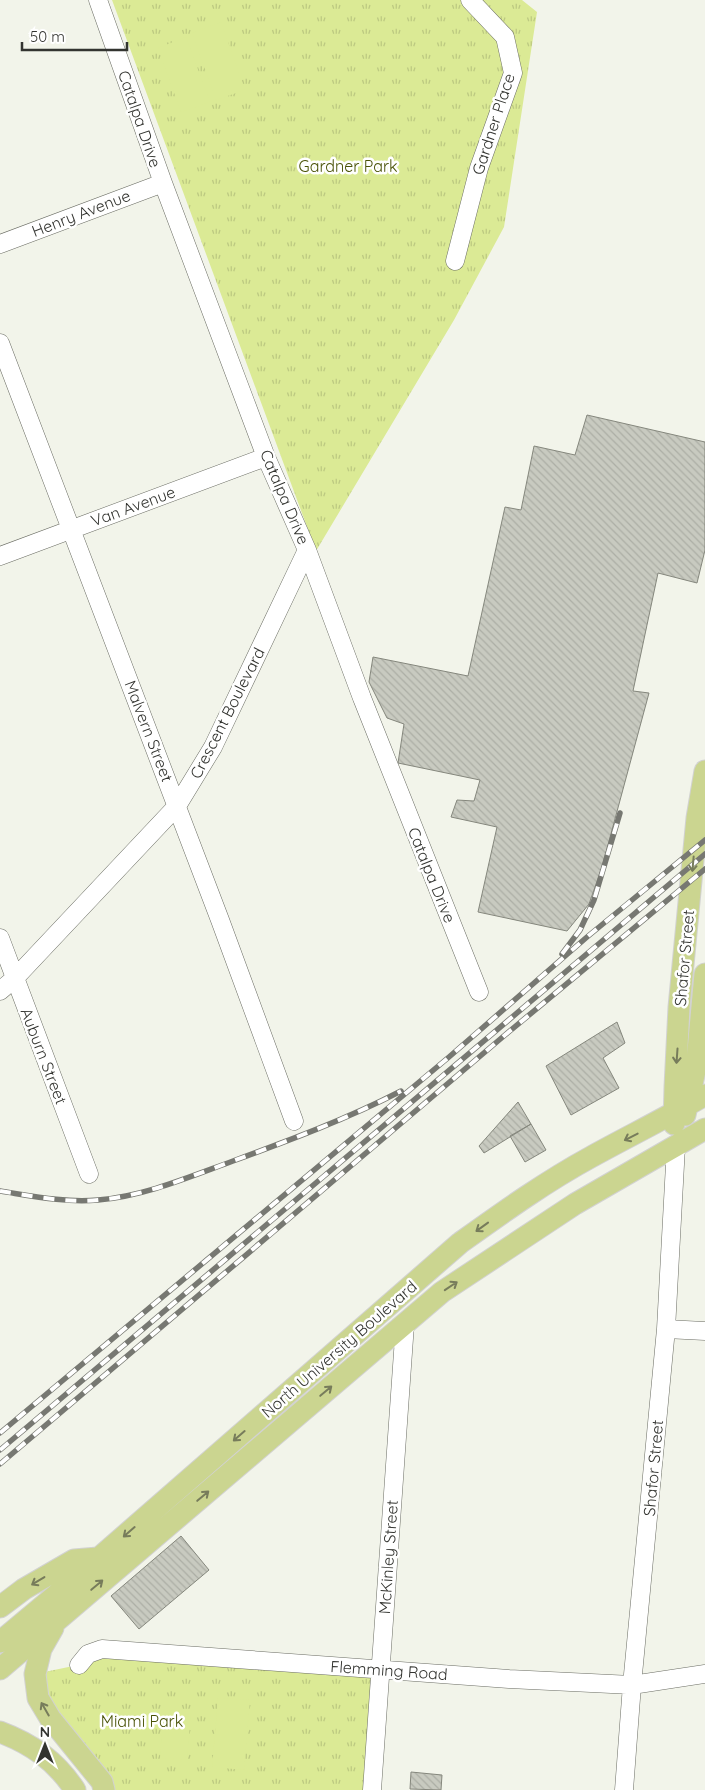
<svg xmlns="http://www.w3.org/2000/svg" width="705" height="1790" viewBox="0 0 705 1790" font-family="Quicksand,sans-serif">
	<defs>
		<pattern id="grass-tufts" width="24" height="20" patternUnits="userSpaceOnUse" patternTransform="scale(1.25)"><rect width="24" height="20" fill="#dbea95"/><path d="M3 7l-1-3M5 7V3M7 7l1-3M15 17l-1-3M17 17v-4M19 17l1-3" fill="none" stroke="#bcc981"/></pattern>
		<pattern id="building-back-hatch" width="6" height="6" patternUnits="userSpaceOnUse" patternTransform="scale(1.25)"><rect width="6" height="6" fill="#c8cac0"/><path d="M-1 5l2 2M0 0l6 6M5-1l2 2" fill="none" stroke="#acaea5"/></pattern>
	</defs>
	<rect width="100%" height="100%" fill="#f2f4ea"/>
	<!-- grass -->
	<path fill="url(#grass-tufts)" d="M112,0H522L537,12L504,227L454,320L316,551Z
		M88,1654L379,1669L372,1790H104L35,1674L78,1665Z"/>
	<!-- garden -->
	<path fill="#dbea95" d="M221,22L245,90L216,100L192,33Z
		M186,37L210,102L181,112L158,48Z
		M218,1698L250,1700L244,1770L212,1767Z
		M164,1710L191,1712L187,1760L160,1758Z"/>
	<!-- building -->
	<path fill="url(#building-back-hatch)" stroke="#85877d" d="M587,415L705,442V550L697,583L658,573L633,691L649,693L602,867L589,904L567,931L478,912L497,827L451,817L457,800L474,801L480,780L398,763L404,724L387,718L369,682L373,657L468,676L505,507L521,510L534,446L575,455Z
		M617,1022L625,1043L603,1058L619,1088L571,1115L546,1066Z
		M518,1102L531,1124L484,1153L479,1146Z
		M531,1124L546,1150L525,1162L510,1136Z
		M181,1536L209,1570L139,1629L111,1596Z
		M411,1772L442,1775L441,1790L410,1789Z"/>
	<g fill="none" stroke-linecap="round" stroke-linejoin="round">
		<!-- minor casing -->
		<g stroke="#6b6d64" stroke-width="19">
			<path id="minor" d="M98,0L163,183L266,457L307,550L362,698L479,992
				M0,244L163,183
				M455,261L479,168L513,73L505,37L470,0
				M0,343L220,920L294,1121
				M0,556L266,457
				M0,938L89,1174
				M0,991L15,978L177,806L213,747L307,550
				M666,1329L705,1331
				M79,1665L88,1654L102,1649L509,1679L632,1685L705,1674
				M372,1790L405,1324
				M624,1790L632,1685L666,1329L676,1146"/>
		</g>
		<!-- major casing -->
		<g stroke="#d2d2d1" stroke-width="23">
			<path id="major" d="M685,1115L697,1062L705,974
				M674,1124L675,1087L679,1007L697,818L705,771
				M0,1607L24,1589L74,1560L98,1558
				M53,1628L41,1649L35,1674L38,1698L50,1718L102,1782L104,1790
				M0,1642L68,1585L460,1243C502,1213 545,1182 591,1157C629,1136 668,1117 705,1095
				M0,1669L442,1292L575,1204L705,1129
				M0,1732C32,1744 56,1761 75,1790"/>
		</g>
		<!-- minor -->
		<use href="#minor" stroke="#fff" stroke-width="18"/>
		<!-- major -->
		<use href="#major" stroke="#cbd590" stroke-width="21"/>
		<!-- rail casing -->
		<g stroke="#777872" stroke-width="5.5">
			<path id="rail" d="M562,954L580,930L594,900L620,813
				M0,1191C32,1196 65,1203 98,1200C145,1196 189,1177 233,1161C290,1140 347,1119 401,1091
				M0,1433L449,1057L587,937L705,840
				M0,1450L705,854
				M0,1464L505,1035L705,869"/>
		</g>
		<!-- rail -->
		<use href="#rail" stroke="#fff" stroke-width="4" stroke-dasharray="11" stroke-linecap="butt"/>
	</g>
	<!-- one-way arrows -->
	<defs><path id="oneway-shaft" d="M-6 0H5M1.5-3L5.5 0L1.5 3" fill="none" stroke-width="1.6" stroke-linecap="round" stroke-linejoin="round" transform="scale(1.25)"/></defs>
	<g stroke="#777c5b">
		<use href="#oneway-shaft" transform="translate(693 864) rotate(95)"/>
		<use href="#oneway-shaft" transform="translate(677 1056) rotate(94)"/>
		<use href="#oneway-shaft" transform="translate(631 1137) rotate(153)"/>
		<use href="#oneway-shaft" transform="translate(482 1227) rotate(144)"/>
		<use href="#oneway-shaft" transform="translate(451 1286) rotate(-34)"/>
		<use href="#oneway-shaft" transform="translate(326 1391) rotate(-40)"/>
		<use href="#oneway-shaft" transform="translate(239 1436) rotate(139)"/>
		<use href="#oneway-shaft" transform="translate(203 1496) rotate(-40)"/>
		<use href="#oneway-shaft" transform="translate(129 1532) rotate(139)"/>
		<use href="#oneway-shaft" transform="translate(38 1581) rotate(149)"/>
		<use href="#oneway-shaft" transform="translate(97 1585) rotate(-40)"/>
		<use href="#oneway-shaft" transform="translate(45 1709) rotate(-120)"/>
	</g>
	<g text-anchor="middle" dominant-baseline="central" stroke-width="5" stroke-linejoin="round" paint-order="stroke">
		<!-- street labels -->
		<g font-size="16" fill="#333430" stroke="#fff">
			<text transform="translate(140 119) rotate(71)">Catalpa Drive</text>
			<text transform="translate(493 124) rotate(-72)">Gardner Place</text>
			<text transform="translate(81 213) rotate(-21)">Henry Avenue</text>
			<text transform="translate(285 497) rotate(67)">Catalpa Drive</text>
			<text transform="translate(133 506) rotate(-20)">Van Avenue</text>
			<text transform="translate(227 713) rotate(-63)">Crescent Boulevard</text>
			<text transform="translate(149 731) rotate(69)">Malvern Street</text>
			<text transform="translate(432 875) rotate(68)">Catalpa Drive</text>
			<text transform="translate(684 958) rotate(-85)">Shafor Street</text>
			<text transform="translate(44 1056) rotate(69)">Auburn Street</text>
			<text transform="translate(339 1349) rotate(-41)">North University Boulevard</text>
			<text transform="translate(653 1468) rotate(-85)">Shafor Street</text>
			<text transform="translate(388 1557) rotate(-86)">McKinley Street</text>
			<text transform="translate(389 1670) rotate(4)">Flemming Road</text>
		</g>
		<!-- park labels -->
		<g font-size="16" fill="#495206" stroke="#fff">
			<text x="348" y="166">Gardner Park</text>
			<text x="142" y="1721">Miami Park</text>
		</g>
	</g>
	<!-- north arrow -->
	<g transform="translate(45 1745)" stroke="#ffffff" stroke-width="4" paint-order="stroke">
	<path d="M0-4L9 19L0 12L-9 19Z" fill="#333430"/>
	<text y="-8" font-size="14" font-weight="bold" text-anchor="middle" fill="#333430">N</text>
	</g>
	<!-- scale -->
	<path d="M22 42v8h105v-8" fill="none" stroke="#333430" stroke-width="2.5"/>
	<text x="30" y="42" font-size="15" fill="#333430" stroke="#ffffff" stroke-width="4" paint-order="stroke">50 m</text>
</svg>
